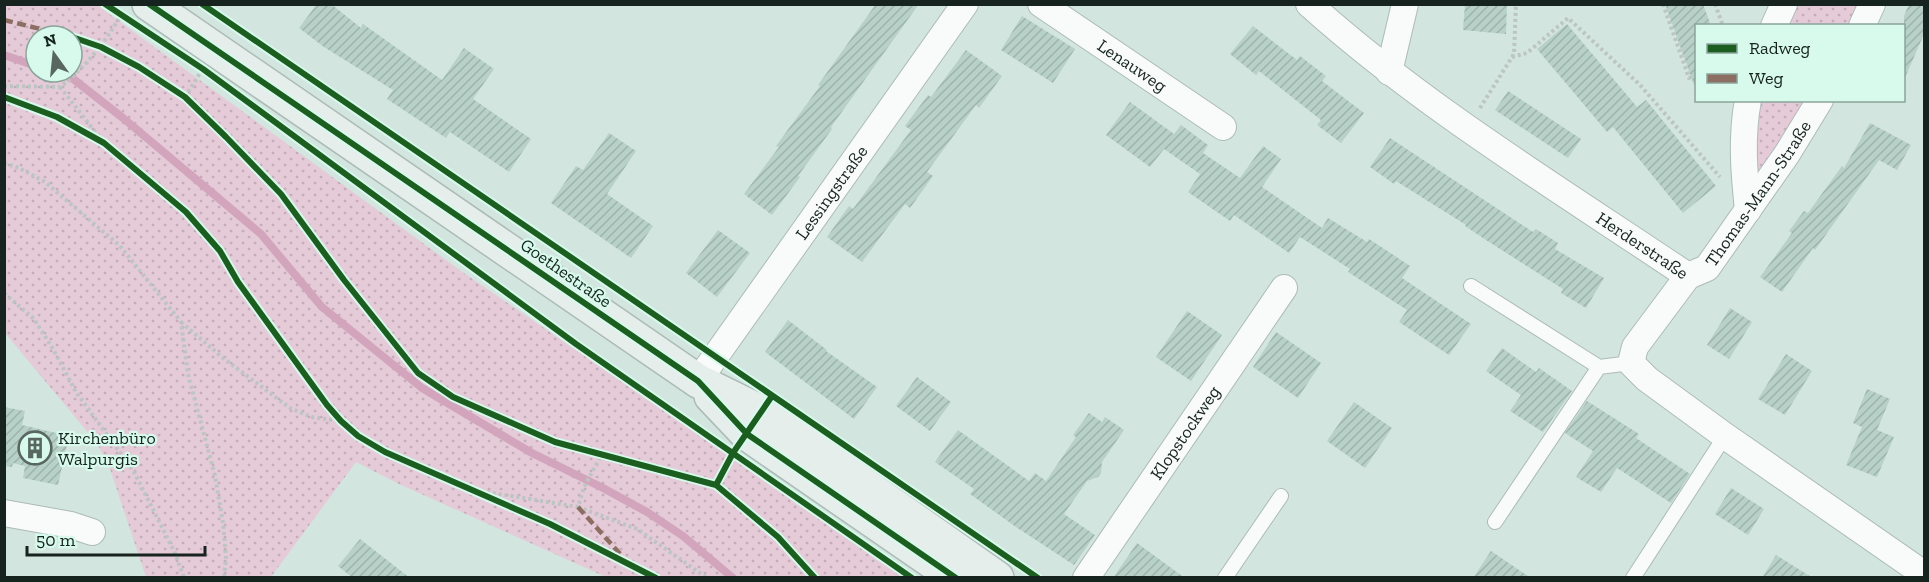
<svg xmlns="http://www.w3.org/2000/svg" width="1929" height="582" viewBox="0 0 1929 582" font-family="'Zilla Slab',serif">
	<defs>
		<pattern id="green-dots" width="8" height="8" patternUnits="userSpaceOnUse" patternTransform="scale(1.5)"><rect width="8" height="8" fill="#e5cad8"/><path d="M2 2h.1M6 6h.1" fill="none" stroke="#c4adb9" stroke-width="1.8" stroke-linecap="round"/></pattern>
		<pattern id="building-hatch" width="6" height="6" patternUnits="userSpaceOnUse" patternTransform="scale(1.5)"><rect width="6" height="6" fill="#b7d1c8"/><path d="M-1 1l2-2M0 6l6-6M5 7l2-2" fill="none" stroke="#9db3ab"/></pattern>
	</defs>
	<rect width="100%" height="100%" fill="#d2e5de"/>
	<!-- green -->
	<path fill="url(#green-dots)" fill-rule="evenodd" d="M4,5H97L461,271L906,577H606L399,484L356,462L271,577H146L108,463L96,442L5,333ZM36,36H72V72H36Z
		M1791,5H1862L1850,25L1778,26Z
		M1757,101H1808L1783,142L1757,174Z"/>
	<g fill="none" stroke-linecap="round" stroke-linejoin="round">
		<!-- stream -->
		<path stroke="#d2a5bc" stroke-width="8" d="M4,55L36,66
			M54,72L72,78L123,118L261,234L322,307L422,388L532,453L603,488L647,512L683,536L733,578"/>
	</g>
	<!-- building -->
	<path fill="url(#building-hatch)" d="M317,4H331L361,28L363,24L442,80L464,48L494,69L473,99L531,139L509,172L450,132L446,138L387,99L393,90L324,47L299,28Z
		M876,4H919L831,127L832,129L798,176L800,177L772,215L744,194L779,147L776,146L820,86L818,85Z
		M1465,4H1507L1506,34L1463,30Z
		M1665,4H1703L1711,26H1696V84L1694,85Z
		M1909,4H1924V34L1904,80V16Z
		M1022,16L1075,49L1053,83L1001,50Z
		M1567,24L1637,107L1646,100L1716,186L1683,213L1613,127L1607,132L1537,49Z
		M1253,26L1297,60L1300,56L1326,76L1322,81L1364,113L1341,143L1317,125L1321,120L1259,71L1256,75L1230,54Z
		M966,50L1002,76L979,108L976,105L927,172L933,176L910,208L905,204L862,262L827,237L849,206L853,209L911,130L905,126L928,95L931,97Z
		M1508,91L1581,139L1568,158L1495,110Z
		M1130,102L1174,134L1181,125L1208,145L1203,153L1240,178L1263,146L1281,159L1262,187L1322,228L1328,218L1367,242L1369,239L1389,252L1410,266L1402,278L1471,324L1449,355L1399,322L1407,310L1348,272L1350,269L1300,237L1289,253L1234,215L1230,221L1188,192L1200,174L1164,149L1150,167L1106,135Z
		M1870,123L1911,145L1897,170L1879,160L1815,250L1813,248L1782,292L1760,277L1792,233L1789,231L1804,211L1808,213L1842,166L1844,168Z
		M609,133L636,151L607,194L653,226L631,258L551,203L576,166L583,170Z
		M1390,138L1533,232L1536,229L1558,243L1555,249L1604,278L1586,308L1561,293L1563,289L1486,240L1465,226L1466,225L1396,181L1394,184L1370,167Z
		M718,230L750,253L717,297L686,273Z
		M1730,308L1752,322L1729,359L1707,345Z
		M1187,311L1222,335L1191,381L1156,357Z
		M788,320L827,350L826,351L877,387L854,419L765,352Z
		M1276,332L1321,363L1298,398L1253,367Z
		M1502,348L1536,372L1539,368L1572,391L1543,432L1510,411L1521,395L1486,371Z
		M1786,354L1812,371L1785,415L1758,399Z
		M917,377L951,402L930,431L896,406Z
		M1867,389L1890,399L1877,430L1894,437L1877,477L1846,465L1862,427L1853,423Z
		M1587,401L1639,434L1636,438L1690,474L1671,503L1617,468L1601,492L1576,477L1593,451L1565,433Z
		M1354,402L1392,428L1365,468L1327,441Z
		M4,407L25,411L22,425L69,436L58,485L23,478L25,466L13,463L12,467L4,466Z
		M1089,413L1102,422L1105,417L1124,430L1102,462L1101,473L1098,477L1087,481L1064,514L1095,535L1074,565L1016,527L970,494L974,489L935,462L958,430L1029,481L1035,473L1046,481L1076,437L1073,435Z
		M1731,488L1764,509L1748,535L1715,514Z
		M360,539L410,578H353L338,566Z
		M1137,543L1185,578H1113Z
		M1491,551L1531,578H1473Z
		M1776,555L1813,578H1762Z"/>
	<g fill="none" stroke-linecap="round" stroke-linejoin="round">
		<!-- lane casing -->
		<g stroke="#adbbb6" stroke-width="16">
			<path id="lane" d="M1471,286L1599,367L1631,363
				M1495,522L1599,367
				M1225,578L1281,496
				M1633,578L1725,436"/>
		</g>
		<!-- street casing -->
		<g stroke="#adbbb6" stroke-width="28">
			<g id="street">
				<path id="s1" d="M1041,4L1223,127"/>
				<path id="s2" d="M1309,4C1425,108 1559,189 1688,276L1635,347L1631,363L1647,379L1725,436L1924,574"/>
				<path d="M1774,26L1784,4"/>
				<path d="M1862,26L1872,4"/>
				<path d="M1389,72L1405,4"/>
				<path d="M1748,100C1741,137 1744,173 1748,210"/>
				<path id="s3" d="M1688,276L1707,268L1787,154L1820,100"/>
				<path id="s4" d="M698,381L965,4"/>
				<path d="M4,513L71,525L92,532"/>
				<path id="s5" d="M1086,578L1284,288"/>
			</g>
		</g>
		<!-- secondary casing -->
		<g stroke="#adbbb6" stroke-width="36">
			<path id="secondary" d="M149,4L698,381L761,412L997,578
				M711,396L747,434L956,578"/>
		</g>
		<!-- path -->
		<path stroke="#bdc5c2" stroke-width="4" stroke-dasharray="3 3" stroke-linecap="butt" d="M1663,4L1689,78L1696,75
			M1715,4L1723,26
			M1512,57L1527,53L1568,18L1640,85L1720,177
			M4,86L60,87C87,66 105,42 122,14
			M60,87L104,143
			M185,97L200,73
			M1480,108L1514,54L1516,4
			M4,163L19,168L45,182L120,246L181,322L188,374L215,476L223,523L226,558L224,578
			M4,293L34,319L53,349L76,392L134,472L175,553L184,578
			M181,322L223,358L290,408L311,417L341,421
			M469,489L578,507L584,487L602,454
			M578,507L637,529L707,578"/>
		<!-- lane -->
		<use href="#lane" stroke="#f8fbfa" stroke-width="14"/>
		<!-- street -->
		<use href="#street" stroke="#f8fbfa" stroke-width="26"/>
		<!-- secondary -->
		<use href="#secondary" stroke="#e6eeec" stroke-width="33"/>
		<!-- quiet -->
		<path stroke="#8d6e63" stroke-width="4.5" stroke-dasharray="9 4.5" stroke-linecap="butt" d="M4,20L69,36
			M578,507L622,556"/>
		<!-- cycleway casing -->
		<g stroke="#d7faed" stroke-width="10">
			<path id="cycleway" d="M105,4L203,69L576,344L912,578
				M149,4L698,381L747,434L956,578
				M202,4L1038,578
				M72,37L101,47L139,67L185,97L226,137L281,194L344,280L418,373L453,397L555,442L716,485L778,537L815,578
				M4,97L57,117L104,143L186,212L220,251L238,282L327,405L341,421L358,436L385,452L550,524L656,578
				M716,485L733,453L772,396"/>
		</g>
		<!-- cycleway -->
		<use href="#cycleway" stroke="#1b5e20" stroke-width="6"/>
	</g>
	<!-- icons -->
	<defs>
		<g id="building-ring" transform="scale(1.725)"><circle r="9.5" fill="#d7faed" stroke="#586761" stroke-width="1.5"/><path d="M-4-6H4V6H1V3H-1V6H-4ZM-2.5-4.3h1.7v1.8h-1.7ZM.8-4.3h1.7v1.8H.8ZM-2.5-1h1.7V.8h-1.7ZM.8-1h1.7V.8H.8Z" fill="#586761"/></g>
	</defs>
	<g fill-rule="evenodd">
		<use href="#building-ring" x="35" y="448"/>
	</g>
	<g text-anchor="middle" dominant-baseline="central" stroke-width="4.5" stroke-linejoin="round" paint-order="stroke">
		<!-- street labels -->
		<g font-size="18" fill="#16231e" stroke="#d7faed">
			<text stroke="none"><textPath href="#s1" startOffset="110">Lenauweg</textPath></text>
			<text stroke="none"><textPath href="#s3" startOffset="111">Thomas-Mann-Straße</textPath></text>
			<text stroke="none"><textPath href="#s4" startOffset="231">Lessingstraße</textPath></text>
			<text stroke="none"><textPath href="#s2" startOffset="412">Herderstraße</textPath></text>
			<text transform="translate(566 273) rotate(35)">Goethestraße</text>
			<text stroke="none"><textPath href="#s5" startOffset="176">Klopstockweg</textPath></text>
		</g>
		<!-- poi labels -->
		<g font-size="18" fill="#16231e" stroke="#d7faed" text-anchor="start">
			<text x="58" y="438">Kirchenbüro<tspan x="58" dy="21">Walpurgis</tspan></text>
		</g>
	</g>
	<!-- border -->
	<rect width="1929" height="582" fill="none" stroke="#16231e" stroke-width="12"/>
	<!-- legend -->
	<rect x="1695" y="24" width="210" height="78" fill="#d7faed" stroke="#8aa49a" stroke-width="1.5"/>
	<rect x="1707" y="44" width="30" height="9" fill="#1b5e20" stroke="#8aa49a" stroke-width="1.5"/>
	<text x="1749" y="54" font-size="18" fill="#16231e">Radweg</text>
	<rect x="1707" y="74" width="30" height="9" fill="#8d6e63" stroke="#8aa49a" stroke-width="1.5"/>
	<text x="1749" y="84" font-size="18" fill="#16231e">Weg</text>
	<!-- north arrow -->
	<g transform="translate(54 54) rotate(345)"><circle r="28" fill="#d7faed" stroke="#8aa49a" stroke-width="1.5"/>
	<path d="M0-4.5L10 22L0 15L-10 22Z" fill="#586761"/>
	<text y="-9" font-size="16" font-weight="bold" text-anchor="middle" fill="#16231e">N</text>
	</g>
	<!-- scale -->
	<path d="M27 546v9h178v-9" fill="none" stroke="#16231e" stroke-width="3"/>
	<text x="36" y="546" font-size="18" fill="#16231e" stroke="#d7faed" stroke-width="4.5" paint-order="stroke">50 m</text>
</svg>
